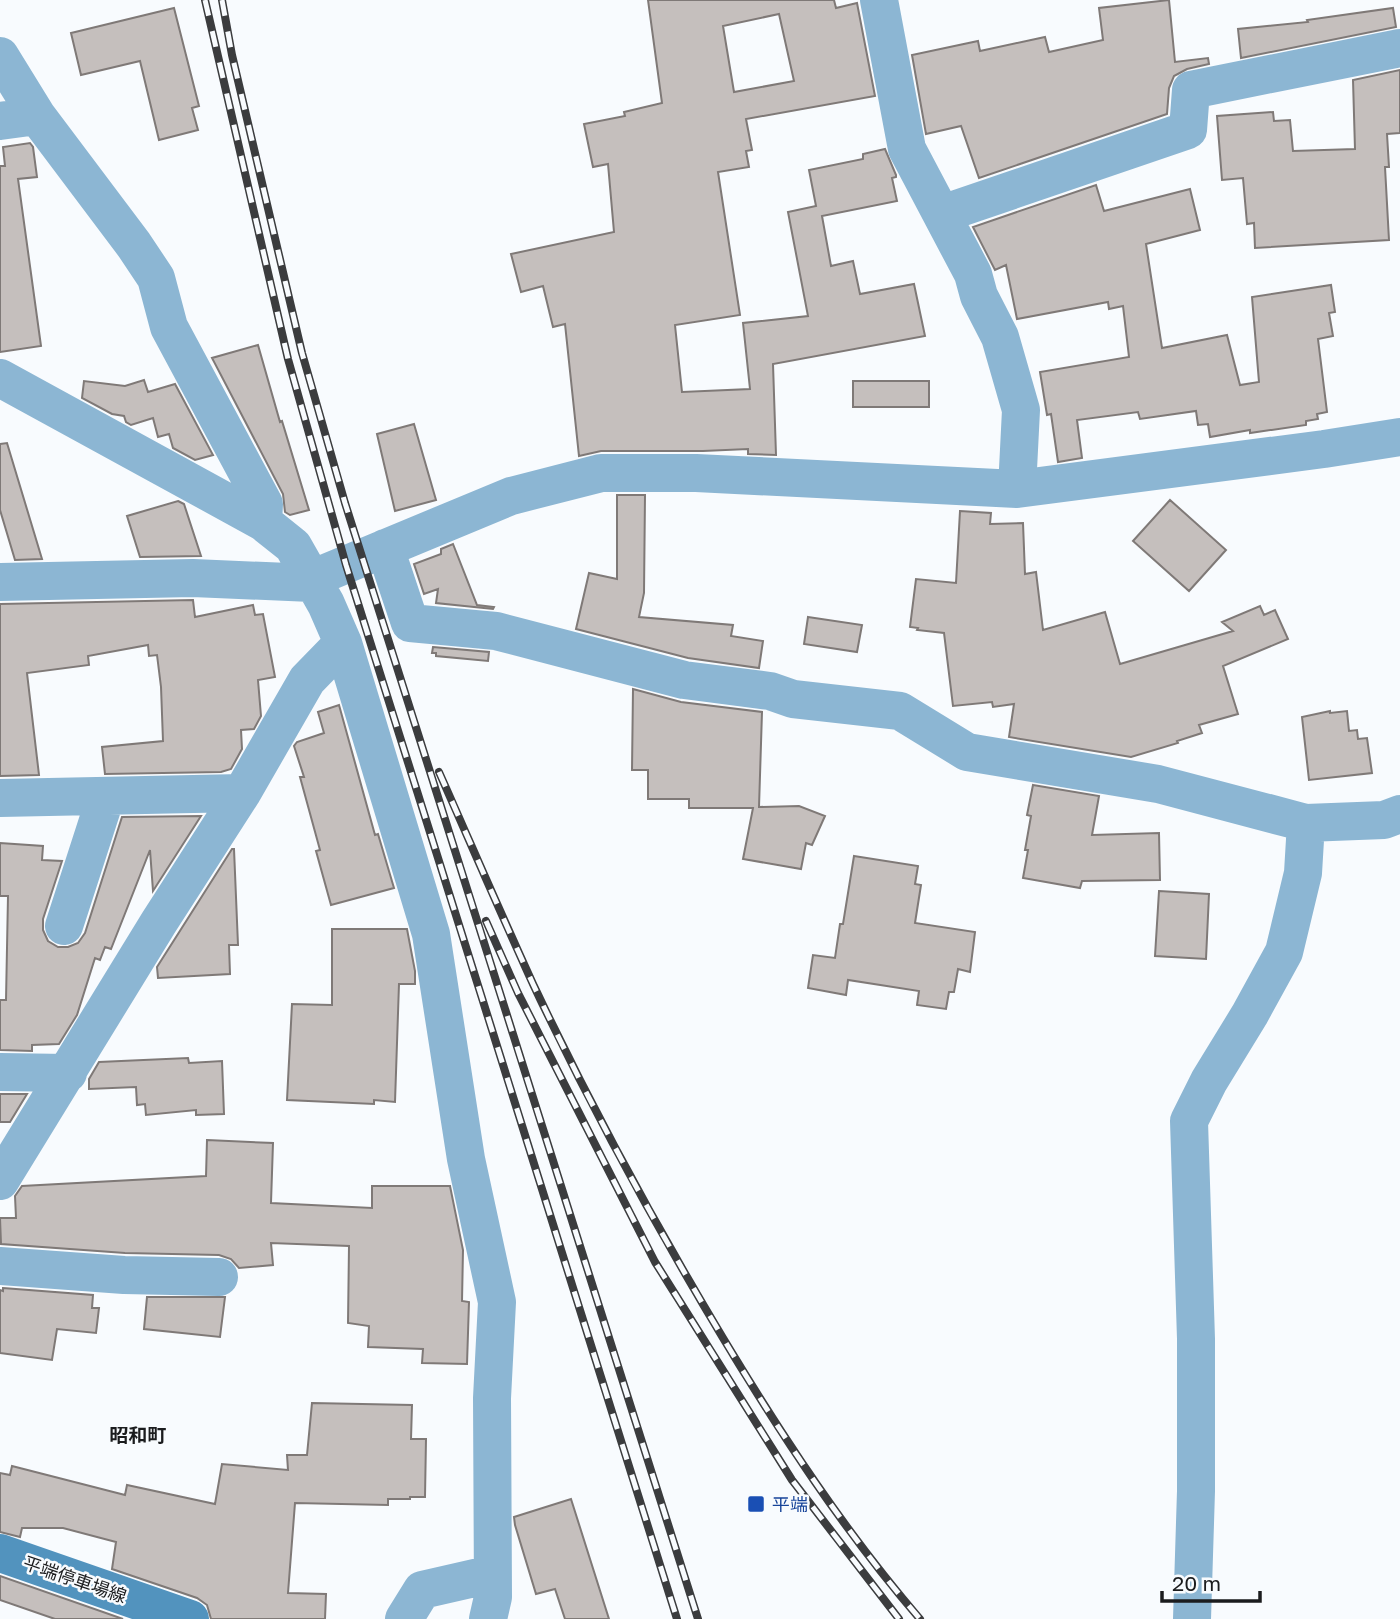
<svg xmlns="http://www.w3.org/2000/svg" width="1400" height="1619" viewBox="0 0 1400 1619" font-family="'Golos Text','Noto Sans JP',sans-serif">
	<rect width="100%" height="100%" fill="#f8fbfe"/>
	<!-- building -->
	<path fill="#c5bfbd" stroke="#7f7977" stroke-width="2" fill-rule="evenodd" d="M648,0H834L836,8L857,3L875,96L746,119L752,150L746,151L749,167L718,172L740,315L675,325L682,392L750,389L743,323L808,316L788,212L816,206L809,170L863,159V154L885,149L896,175V177L892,178L897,201L822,216L831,266L853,261L860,294L914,284L925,336L773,364L776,455L748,454V449L703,451H601L579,456L565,324L553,327L543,286L521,292L511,254L614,232L608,164L593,167L584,124L625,116L624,112L662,103ZM779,14L794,81L734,92L723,26Z
		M1169,0L1175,62L1208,58L1209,64L1187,69L1174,76L1169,88L1167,114L979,178L961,126L926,134L912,55L978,41L980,51L1045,37L1049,52L1103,40L1099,8Z
		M174,8L199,106L192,108L198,130L159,140L140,61L81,75L71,33Z
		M1393,8L1396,27L1241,58L1238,29L1308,22L1307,20Z
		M1400,70V133L1387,134L1389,167H1385L1389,240L1255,248L1254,223L1247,224L1243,178L1222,180L1217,116L1273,112L1274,121L1290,120L1293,151L1355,149L1353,80Z
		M30,143L33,147L37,177L18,179L41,346L0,352V166H5L3,147Z
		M1096,185L1104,211L1190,189L1200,230L1146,244L1162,348L1227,335L1240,385L1259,382L1252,297L1331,285L1335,312L1329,313L1333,336L1318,339L1327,412L1317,414L1318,419L1306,421V425L1250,433V430L1210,437L1208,424L1198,425L1196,411L1140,419L1138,412L1077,420L1082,458L1058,462L1051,414L1047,415L1040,372L1129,357L1123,306L1109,309L1108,302L1017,319L1006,265L995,270L973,227Z
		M258,345L280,422L282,421L309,510L290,515L285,512L283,494L212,358Z
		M144,380L148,392L175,384L213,455L195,460L173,448L169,434L158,437L153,418L131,425L126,422L124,416L112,414L82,398L84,381L125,386Z
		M853,381H929V407H853Z
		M414,424L436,500L395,511L377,434Z
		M7,443L42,559L15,560L0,510V444Z
		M617,495H645L644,593L639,617L733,625L731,636L763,641L759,668L688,658L576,629L589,573L617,579Z
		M1170,500L1226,550L1189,591L1133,541Z
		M178,501L184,504L201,556L140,557L127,516Z
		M960,511L991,513L990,524L1023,523L1025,574L1036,572L1043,630L1105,612L1120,664L1233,631L1222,622L1260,606L1264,615L1275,610L1288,639L1223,666L1238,714L1199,725L1202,733L1177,741L1178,743L1131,757L1009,737L1014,704L993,707L992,702L953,706L944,633L917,630L918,628L910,627L916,579L956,583Z
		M453,544L477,605L494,607L493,609L436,603L438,589L424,594L414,564L441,554V549Z
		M193,600L195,617L253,605L255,615L263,614L275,677L258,680L261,716L254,729L241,730L242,749L231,769L221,772L105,774L102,747L163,741L161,687L157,655L149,656L148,645L88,656L89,665L27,673L39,775L0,776V604Z
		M808,617L862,625L857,652L804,644Z
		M433,647L489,652L488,661L436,656V653H432Z
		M633,689L681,702L762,712L759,807L799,806L825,816L812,845L806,843L801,869L743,859L753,808H689V799H648V770H632Z
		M339,705L375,835L378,834L394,888L331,905L316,851L320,850L300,777H304L294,746L297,742L324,733L318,712Z
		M1330,711V713L1347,711L1349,731L1357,730L1358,739L1367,738L1372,773L1309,780L1302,717Z
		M1033,785L1099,796L1092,835L1159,833L1160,880L1082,881L1080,888L1023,878L1028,850H1025L1031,816L1027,815Z
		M201,816L153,891L150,850L111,949L105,947L100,960L95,958L77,1015L59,1044L32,1045V1051L0,1050V1000H6L8,896H0V843L43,846L42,860L62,861L43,919V930L48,941L58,947H68L78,943L85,933L122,817Z
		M232,849H234L238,945H229L230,974L158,978L157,967Z
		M854,856L918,866L915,884L921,885L915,923L975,932L970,972L958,969L954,992H949L946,1009L917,1005L919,991L848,980L846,995L808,988L813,955L835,958L840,924H843Z
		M1159,891L1209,894L1206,959L1155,956Z
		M332,929H407L415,971V984H399L395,1102L374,1100V1104L287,1100L292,1004L332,1005Z
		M188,1058L189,1063L222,1061L224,1114L196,1115V1110L146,1115L145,1104L137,1105L136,1087L89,1089V1079L99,1062Z
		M0,1094H27L10,1122H0Z
		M207,1140L273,1143L271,1203L372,1208V1186H450L463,1250L462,1301L469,1302L467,1364L422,1363L423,1349L368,1347L369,1326L348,1323L349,1246L271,1243L273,1265L239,1268L231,1259L219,1255L125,1253L1,1244L0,1218H16L15,1196L22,1186L206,1176Z
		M3,1288L93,1295L92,1308H99L96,1333L57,1329L52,1360L0,1353V1290L3,1291Z
		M147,1297H225L220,1337L144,1329Z
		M312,1403L412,1405L411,1439H426L425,1497H410V1499H388V1505L295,1503L288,1593L326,1594L325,1619H211L207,1605L197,1598L112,1569L116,1542L63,1528H22L20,1537L0,1532V1473L10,1475L12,1466L125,1495L127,1485L215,1504L222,1464L288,1470L287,1455H307Z
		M571,1499L609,1619H565L555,1589L536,1594L515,1525L514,1517Z
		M0,1576L123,1619H55L0,1600Z"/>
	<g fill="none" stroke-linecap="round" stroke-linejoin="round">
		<!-- minor -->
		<path stroke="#8cb6d3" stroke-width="38" d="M879,0L907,149L973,274L979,296L1000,337L1021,410L1017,489
			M0,56L37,116L134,245L156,278L169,327L264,504L263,522
			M0,121L37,116
			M942,214L1188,130L1191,90L1400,48
			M0,378L263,522L293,546L326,604L343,643L431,934L466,1159L497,1302L492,1398L493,1597L488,1619
			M385,548L410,623L496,631L684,680L770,691L793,699L900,711L967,752L1158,784L1306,823L1384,820L1400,814
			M0,582L193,578L312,583L328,572L511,496L601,473H696L1017,489L1324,449L1400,437
			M0,798L242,793
			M64,926L106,796
			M0,1072L68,1073
			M0,1181L159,922L242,793L307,680L343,643
			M0,1266L124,1275L219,1277
			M404,1619L422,1590L492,1574
			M1192,1619L1196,1491V1339L1189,1121L1209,1081L1250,1014L1284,952L1303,873L1306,823"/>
		<!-- secondary -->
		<path stroke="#5293be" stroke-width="38" d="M0,1553L190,1619"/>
		<!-- rail casing -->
		<g stroke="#3b3c3e" stroke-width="8">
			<path id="rail" d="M205,0L288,359L346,565L677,1619
				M222,0L232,55L302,353L345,503L698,1619
				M439,772C470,842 501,914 533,984C590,1105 654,1223 723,1338C782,1436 845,1532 920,1619
				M486,921L518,993L655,1262L792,1480L899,1619"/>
		</g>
		<!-- rail -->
		<use href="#rail" stroke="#f8fbfe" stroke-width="5" stroke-dasharray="16" stroke-linecap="butt"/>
	</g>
	<!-- markers -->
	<rect fill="#1a4fb4" stroke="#f8fbfe" stroke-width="2.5" x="747" y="1495" width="18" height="18" rx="3.5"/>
	<g text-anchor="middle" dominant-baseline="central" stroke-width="5" stroke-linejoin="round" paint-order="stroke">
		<!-- transit labels -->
		<g font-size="18" fill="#164399" stroke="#f8fbfe" text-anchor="start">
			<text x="772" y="1504">平端</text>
		</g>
		<!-- street labels -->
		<g font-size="18" fill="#1b1c1e" stroke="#f8fbfe">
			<text transform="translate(75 1579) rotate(19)">平端停車場線</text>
		</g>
		<!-- neighbourhood labels -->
		<g font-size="19" font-weight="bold" fill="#1b1c1e" stroke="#f8fbfe">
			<text x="138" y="1434">昭和町</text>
		</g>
	</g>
	<!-- scale -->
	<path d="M1162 1591v10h98v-10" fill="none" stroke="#1b1c1e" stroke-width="3.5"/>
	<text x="1172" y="1591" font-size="21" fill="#1b1c1e" stroke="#f8fbfe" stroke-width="5" paint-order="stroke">20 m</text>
</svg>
